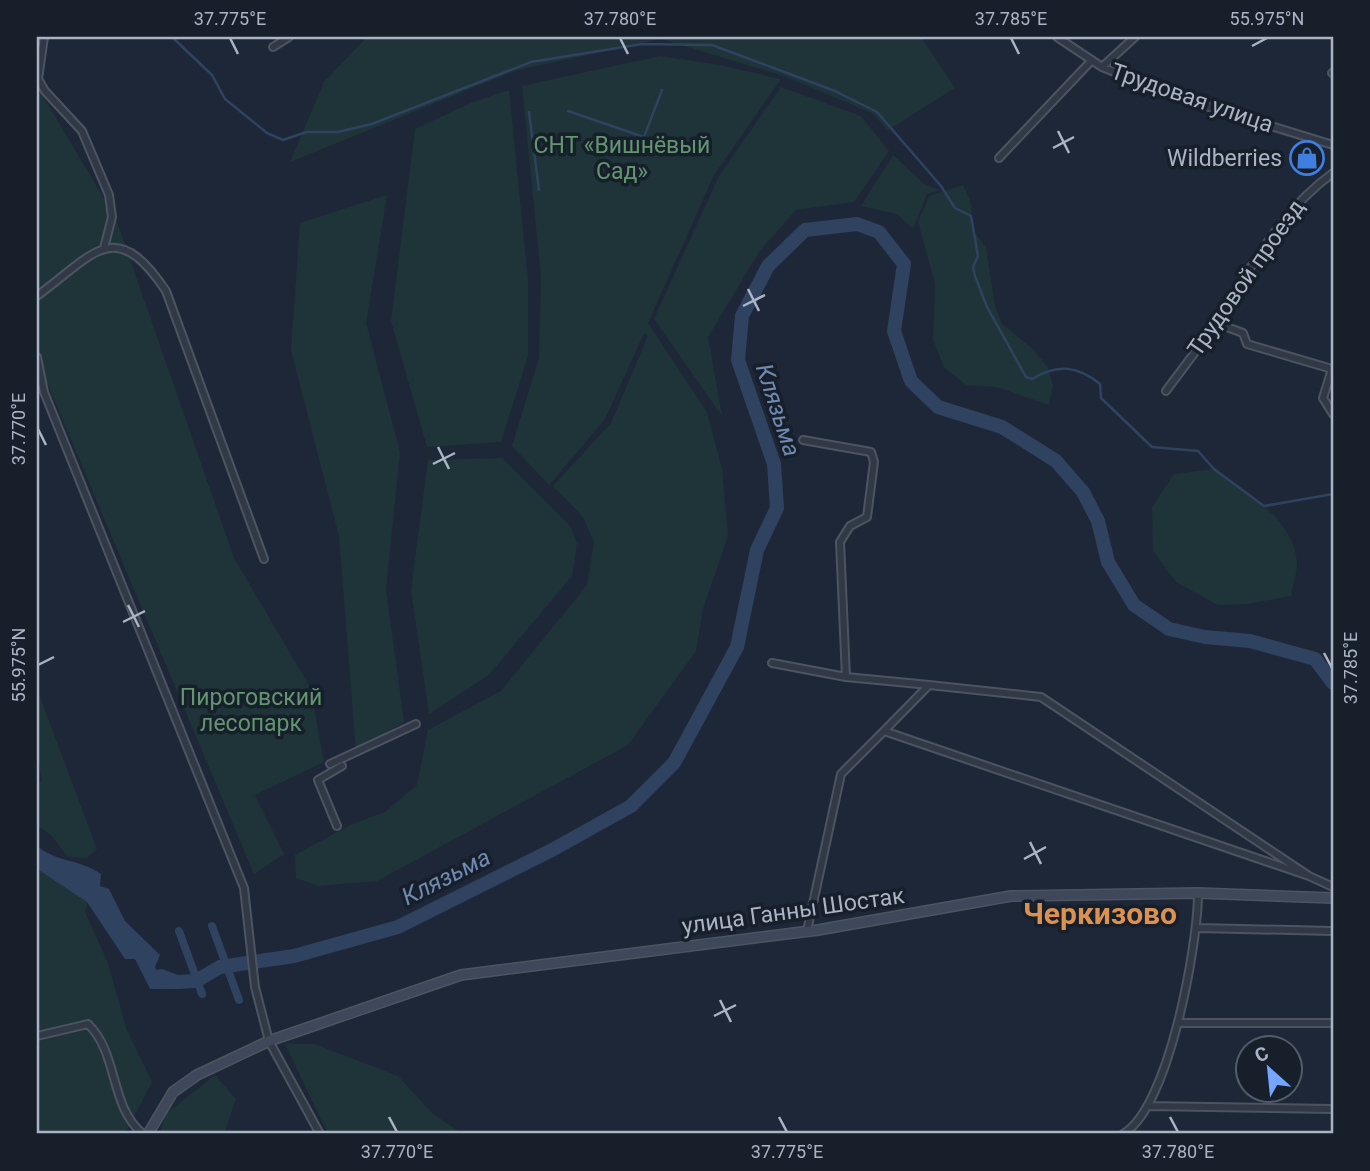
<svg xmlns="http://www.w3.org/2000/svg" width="1370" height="1171" viewBox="0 0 1370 1171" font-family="Roboto,sans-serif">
	<rect width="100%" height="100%" fill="#1e2737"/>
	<!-- green -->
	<path fill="#1f3438" d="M367,37H921L955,88L888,130L872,113L784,76L661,39L514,71L290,162L324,82Z
		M660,56L720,65L781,79L714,175L648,323L707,412L722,469L728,536L703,609L696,651L628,745L377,881L318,886L296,878L295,855L350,825L385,812L417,785L428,730L501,691L587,585L594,542L583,517L553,486L611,423L648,336L644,333L605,419L549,485L512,446L539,358L541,277L522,86Z
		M37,86L116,219L234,558L310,687L324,762L255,795L284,854L254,874L37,359Z
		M781,87L861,116L889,151L854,202L796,210L759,252L708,337L722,416L654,319L719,176Z
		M509,90L528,281V356L501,442L427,447L391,321L415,129L471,103Z
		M893,155L924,184L940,190L927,194L913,229L897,214L861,206Z
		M963,185L970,199L974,231L986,248L995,306L1002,324L1034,350L1048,368L1053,385L1049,405L997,387L966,385L944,367L933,340L935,283L918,222L929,196Z
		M387,195L366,323L400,452L386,590L404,722L356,751L339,536L291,350L300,223Z
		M502,458L570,526L577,543L572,576L489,675L429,714L411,590L428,460Z
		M1214,469C1245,493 1293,517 1297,562C1297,573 1293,585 1291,596L1247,604L1218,605L1176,582L1153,551L1152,507L1174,474Z
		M37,689L97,849L87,858L68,857L50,834L37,826V785L42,780L37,753Z
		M37,869L87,902L85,912L108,963L126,1028L152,1082L125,1134H37Z
		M285,1044H314L398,1076L433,1114L463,1134H328Z
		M215,1075L236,1099L224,1134H159L167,1113Z"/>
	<!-- water -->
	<path fill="#2f4260" d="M37,846C58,863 80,859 101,874L100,886L109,889L125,921L160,955L155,967L158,972L179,978L176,989H150L135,959H125L87,902L37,869Z"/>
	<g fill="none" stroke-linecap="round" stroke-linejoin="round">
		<!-- stream -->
		<path stroke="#2f4260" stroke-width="2.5" d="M172,37L212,75L225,99L267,133L283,140L306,132H338L372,124L531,62L642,44L712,45L835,91L877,112L941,186L955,208L971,216L978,256L973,267L975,276L987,307L1026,377L1032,379C1056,364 1077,365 1100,384L1101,398L1152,447L1198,451L1214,469L1264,506L1333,494
			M568,111L644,137L662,90
			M529,112L539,190"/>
		<!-- canal -->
		<path stroke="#2f4260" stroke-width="8" d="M212,926L239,1000
			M179,931L202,994"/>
		<!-- river -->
		<path stroke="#2f4260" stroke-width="14" d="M161,976L177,982L196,981L220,967L294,956L398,927L552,850L631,806L674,763L737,647L757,550L777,508L774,464L738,360L742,316L768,266L805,230L857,224L879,232L904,264L894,331L911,381L938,407L1002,427L1056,461L1083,492L1098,521L1108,562L1134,605L1169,629L1205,637L1250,641L1315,659L1333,683"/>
		<!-- minor casing -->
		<g stroke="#4c5462" stroke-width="10">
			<path id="minor" d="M44,37L38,79L45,91L82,131L109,195L112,217L104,248
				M1057,37L1102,67L1180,98L1333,145
				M273,47L289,37
				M1102,67L1135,37
				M1332,73H1333
				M999,158L1092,60
				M37,296C94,254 115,215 166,291L264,559
				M1216,323L1243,333L1247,344L1332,369L1323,398L1333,414
				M37,357L44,392L244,888L255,987L269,1041L320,1134
				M1166,391C1183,368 1201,345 1217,321C1251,268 1281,210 1333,173
				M803,440L871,452L874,462L867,517L850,526L840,542L846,677L929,685
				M772,663L846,677
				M330,764L416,724
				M337,826L318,780L342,766
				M1309,876L1041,697L929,685L884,731L1309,876L1333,887
				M1198,928L1333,931
				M807,931L841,774L884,731
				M1179,1023H1333
				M37,1036L88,1024C119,1054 109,1106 143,1134
				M1147,1106L1333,1109
				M1123,1134C1169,1108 1198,944 1198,893"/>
		</g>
		<!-- secondary casing -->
		<g stroke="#4c5462" stroke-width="12">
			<path id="secondary" d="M148,1134L173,1092L197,1075L269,1041L461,975L818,930L1011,896L1198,893L1333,898"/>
		</g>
		<!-- minor -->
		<use href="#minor" stroke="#313947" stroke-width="6"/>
		<!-- secondary -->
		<use href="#secondary" stroke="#3f485a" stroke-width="9"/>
	</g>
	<!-- ticks -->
	<path fill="none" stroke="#abb4c5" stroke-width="2.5" d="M230,38L238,54M620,38L628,54M1011,38L1019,54M1252,46L1267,38M1058,131L1069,153M1053,148L1074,137M748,289L759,311M743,306L765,295M38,429L46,445M438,447L449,469M433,464L455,453M128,605L139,627M123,622L145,611M1324,653L1332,668M38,665L54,657M1030,842L1041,864M1024,859L1046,847M720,1000L731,1022M714,1016L736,1005M389,1117L397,1132M779,1117L787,1132M1170,1117L1178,1132"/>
	<!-- icons -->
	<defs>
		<g id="shop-ring" transform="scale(1.75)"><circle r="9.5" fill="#171f2b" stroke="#3f7fe0" stroke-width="1.5"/><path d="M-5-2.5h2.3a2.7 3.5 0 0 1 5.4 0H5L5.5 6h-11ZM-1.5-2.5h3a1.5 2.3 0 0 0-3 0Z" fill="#3f7fe0"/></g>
	</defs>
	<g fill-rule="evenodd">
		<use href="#shop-ring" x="1307" y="158"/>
	</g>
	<g text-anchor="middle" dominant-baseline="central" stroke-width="7" stroke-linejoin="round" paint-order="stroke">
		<!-- street labels -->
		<g font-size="23" fill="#abb4c5" stroke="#171f2b">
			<text transform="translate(1192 98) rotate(19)">Трудовая улица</text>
			<text transform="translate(1246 278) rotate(-55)">Трудовой проезд</text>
			<text transform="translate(793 911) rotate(-8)">улица Ганны Шостак</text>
		</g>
		<!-- park labels -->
		<g font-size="23" fill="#61966f" stroke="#171f2b">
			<text x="622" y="145">СНТ «Вишнёвый<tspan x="622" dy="26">Сад»</tspan></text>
			<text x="251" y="697">Пироговский<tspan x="251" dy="26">лесопарк</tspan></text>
		</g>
		<!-- poi labels -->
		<g font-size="23" fill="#abb4c5" stroke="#171f2b" text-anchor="end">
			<text x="1282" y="158">Wildberries</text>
		</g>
		<!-- water labels -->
		<g font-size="24" font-style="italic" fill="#7089b0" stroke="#171f2b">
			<text transform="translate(778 410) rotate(72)">Клязьма</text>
			<text transform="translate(446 877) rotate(-27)">Клязьма</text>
		</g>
		<!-- district labels -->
		<g font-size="30" font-weight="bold" fill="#da9151" stroke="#171f2b">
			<text x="1100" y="913">Черкизово</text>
		</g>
	</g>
	<!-- border -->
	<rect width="1370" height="1171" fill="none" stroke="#171f2b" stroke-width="77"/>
	<!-- north arrow -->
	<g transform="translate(1269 1069) rotate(333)"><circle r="33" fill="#171f2b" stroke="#525b69" stroke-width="2"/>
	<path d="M0-5L12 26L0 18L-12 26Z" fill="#75a6ff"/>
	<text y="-10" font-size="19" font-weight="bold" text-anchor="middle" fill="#abb4c5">С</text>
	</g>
	<rect x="38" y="38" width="1294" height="1094" fill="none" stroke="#abb4c5" stroke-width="2.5"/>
	<g font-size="18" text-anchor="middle" fill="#abb4c5">
		<text x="230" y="25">37.775°E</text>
		<text x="620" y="25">37.780°E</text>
		<text x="1011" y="25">37.785°E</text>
		<text x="1267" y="25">55.975°N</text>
		<text transform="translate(19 429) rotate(-90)" y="6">37.770°E</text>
		<text transform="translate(19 665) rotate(-90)" y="6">55.975°N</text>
		<text transform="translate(1351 668) rotate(-90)" y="6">37.785°E</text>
		<text x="397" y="1158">37.770°E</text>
		<text x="787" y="1158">37.775°E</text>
		<text x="1178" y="1158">37.780°E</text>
	</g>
</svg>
